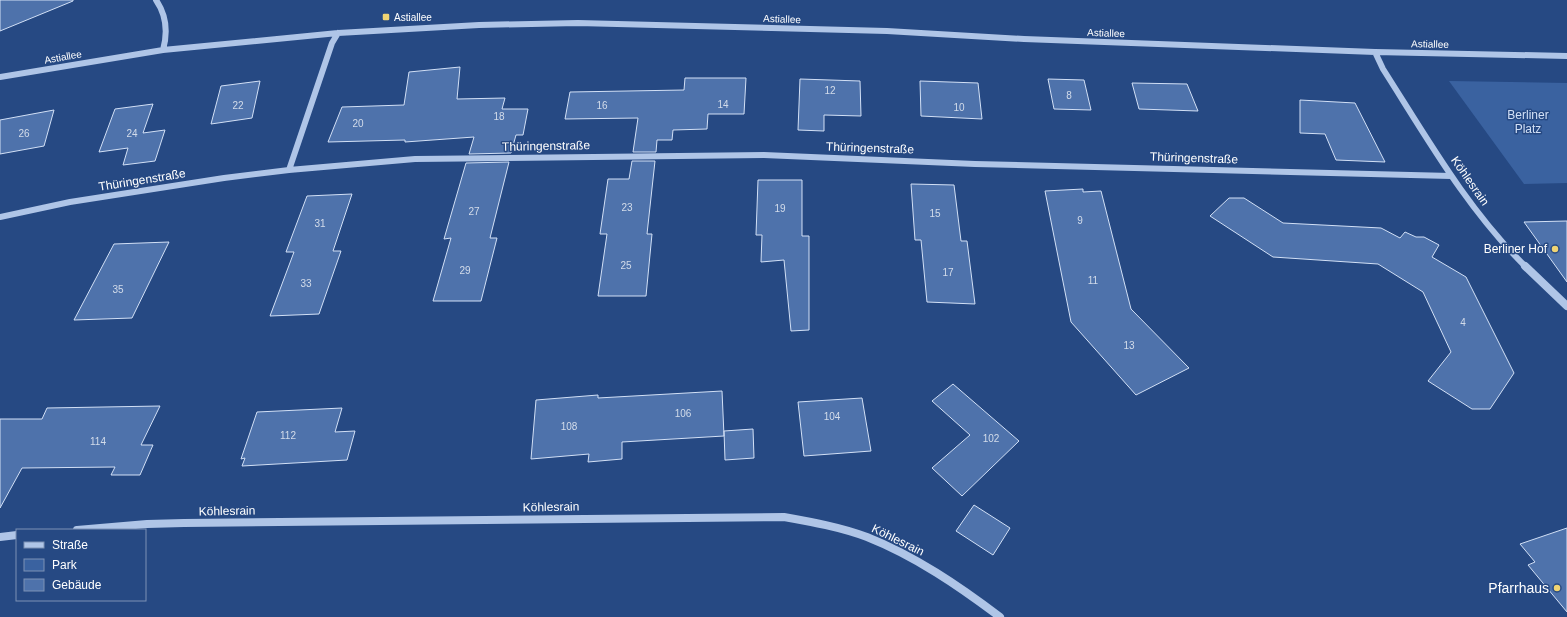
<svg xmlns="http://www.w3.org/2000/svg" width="1567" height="617" viewBox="0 0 1567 617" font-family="Helvetica,sans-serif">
	<rect width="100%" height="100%" fill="#264983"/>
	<!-- green -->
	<path fill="#3a62a0" d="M1449,81L1567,83V183L1524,184Z"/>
	<!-- building -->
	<path fill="#4e72ab" stroke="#d2e0f6" d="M0,0H73V1L0,31Z
		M460,67L457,99L505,98L502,109H528L523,135H516L511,153L469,154L474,137L405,142V140L328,142L342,107L404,105L409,72Z
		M685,78H746L744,114H708L707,129L673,130L672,140H657L656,152H633L638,118L565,119L570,92L684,90Z
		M800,79L860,81L861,116L824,115V131L798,130Z
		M1048,79L1084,80L1091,110L1054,109Z
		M260,81L252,118L211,124L221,86Z
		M920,81L978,83L982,119L921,116Z
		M1132,83L1187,84L1198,111L1139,109Z
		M1300,100L1355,103L1385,162L1336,160L1325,134L1300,133Z
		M153,104L143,133L165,130L155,161L123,165L128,148L99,152L115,109Z
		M54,110L44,146L0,154V120Z
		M632,161H655L647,234H652L646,296H598L607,234H600L608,179H629Z
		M509,162L490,238H497L481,301H433L451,238L444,239L466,163Z
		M758,180H802V236H809V330L791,331L784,260L761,262L762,235H756Z
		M911,184L954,185L961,241H967L975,304L927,302L921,240H915Z
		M1083,189V192L1101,191L1131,309L1189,368L1136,395L1071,322L1045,191Z
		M352,194L333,251H341L319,314L270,316L294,252H286L307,196Z
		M1229,198H1244L1283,223L1381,228L1400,238L1405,232L1416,237H1424L1439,245L1432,257L1466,277L1514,373L1490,409H1472L1428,381L1451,352L1423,292L1378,264L1273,257L1210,216Z
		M1567,221V282L1524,222Z
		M169,242L132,318L74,320L114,244Z
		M953,384L1019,441L962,496L932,468L970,435L932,401Z
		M722,391L724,436L622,442V459L588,462L589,454L531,459L536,400L598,395V398Z
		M862,398L871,451L804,456L798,402Z
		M160,406L141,445H153L140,475H111L115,467L22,468L0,508V419H42L47,408Z
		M342,408L335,432L355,431L347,460L242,466L245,458L241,459L257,412Z
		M753,429L754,458L725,460L724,431Z
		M974,505L1010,528L993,555L956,531Z
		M1567,528V612L1528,565L1535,562L1520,544Z"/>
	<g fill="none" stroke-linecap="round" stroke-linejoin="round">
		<!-- minor-far1 -->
		<path stroke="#afc5e7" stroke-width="6" d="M156,0C167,16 168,32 163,50
			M1375,52L1383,69C1427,138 1467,209 1526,267
			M0,77L163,50L338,33L479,25L578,23L887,31L1024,39L1375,52L1567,56
			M289,170L332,43L338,33
			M0,217L70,202L224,178L289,170L415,159L764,155L975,164L1451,176"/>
		<!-- minor -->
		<path stroke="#afc5e7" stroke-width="8" d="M1525,266L1567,306
			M77,530L147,524L184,523L784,517C812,522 840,527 867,537C915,556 959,586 1000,617
			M0,537L17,535"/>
	</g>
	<!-- markers -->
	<g fill="#f0d473" stroke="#264983" stroke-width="1.5">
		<rect x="382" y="13" width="8" height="8" rx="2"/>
		<circle cx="1555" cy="249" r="4"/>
		<circle cx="1557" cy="588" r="4"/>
	</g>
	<g text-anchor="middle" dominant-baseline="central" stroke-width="3" stroke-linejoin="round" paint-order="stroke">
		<!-- far-poi labels -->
		<g font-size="10" fill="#fff" stroke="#264983" text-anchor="start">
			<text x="394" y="17">Astiallee</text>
		</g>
		<!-- far-street labels -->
		<g font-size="10" fill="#fff" stroke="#264983">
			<text transform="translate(782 19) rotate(2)">Astiallee</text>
			<text transform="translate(1106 33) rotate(2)">Astiallee</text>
			<text transform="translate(1430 44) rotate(1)">Astiallee</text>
			<text transform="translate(63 57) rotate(-10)">Astiallee</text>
		</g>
		<!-- number labels -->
		<g font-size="10" fill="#d3dcea">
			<text x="830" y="90">12</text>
			<text x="1069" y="95">8</text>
			<text x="723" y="104">14</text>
			<text x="238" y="105">22</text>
			<text x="602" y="105">16</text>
			<text x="959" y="107">10</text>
			<text x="499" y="116">18</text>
			<text x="358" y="123">20</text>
			<text x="24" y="133">26</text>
			<text x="132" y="133">24</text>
			<text x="627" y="207">23</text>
			<text x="780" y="208">19</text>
			<text x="474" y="211">27</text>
			<text x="935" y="213">15</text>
			<text x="1080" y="220">9</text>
			<text x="320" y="223">31</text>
			<text x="626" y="265">25</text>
			<text x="465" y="270">29</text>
			<text x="948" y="272">17</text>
			<text x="1093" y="280">11</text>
			<text x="306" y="283">33</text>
			<text x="118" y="289">35</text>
			<text x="1463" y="322">4</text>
			<text x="1129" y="345">13</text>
			<text x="683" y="413">106</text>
			<text x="832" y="416">104</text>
			<text x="569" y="426">108</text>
			<text x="288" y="435">112</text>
			<text x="991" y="438">102</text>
			<text x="98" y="441">114</text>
		</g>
		<!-- park labels -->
		<g font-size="12" fill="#d2e0f6" stroke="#264983">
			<text x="1528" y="115">Berliner<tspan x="1528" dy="14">Platz</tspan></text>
		</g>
		<!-- street labels -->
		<g font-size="12" fill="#fff" stroke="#264983">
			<text transform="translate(546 146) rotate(-1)">Thüringenstraße</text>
			<text transform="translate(870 148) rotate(2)">Thüringenstraße</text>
			<text transform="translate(1194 158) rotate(2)">Thüringenstraße</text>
			<text transform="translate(142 180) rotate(-9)">Thüringenstraße</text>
			<text transform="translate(1470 181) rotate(55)">Köhlesrain</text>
			<text transform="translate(551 507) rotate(-1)">Köhlesrain</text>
			<text transform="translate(227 511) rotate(-1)">Köhlesrain</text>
			<text transform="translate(898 540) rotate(26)">Köhlesrain</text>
		</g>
		<!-- poi labels -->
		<g font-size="12" fill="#fff" stroke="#264983" text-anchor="end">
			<text x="1547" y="249">Berliner Hof</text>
		</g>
		<!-- near-poi labels -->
		<g font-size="14" fill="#fff" stroke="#264983" text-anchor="end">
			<text x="1549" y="588">Pfarrhaus</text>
		</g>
	</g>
	<!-- legend -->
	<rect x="16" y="529" width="130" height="72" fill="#264983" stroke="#7d92b5"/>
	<rect x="24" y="542" width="20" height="6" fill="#afc5e7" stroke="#7d92b5"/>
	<text x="52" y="549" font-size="12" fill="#ffffff">Straße</text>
	<rect x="24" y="559" width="20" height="12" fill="#3a62a0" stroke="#7d92b5"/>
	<text x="52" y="569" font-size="12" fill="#ffffff">Park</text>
	<rect x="24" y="579" width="20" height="12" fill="#4e72ab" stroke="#7d92b5"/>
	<text x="52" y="589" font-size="12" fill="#ffffff">Gebäude</text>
</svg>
